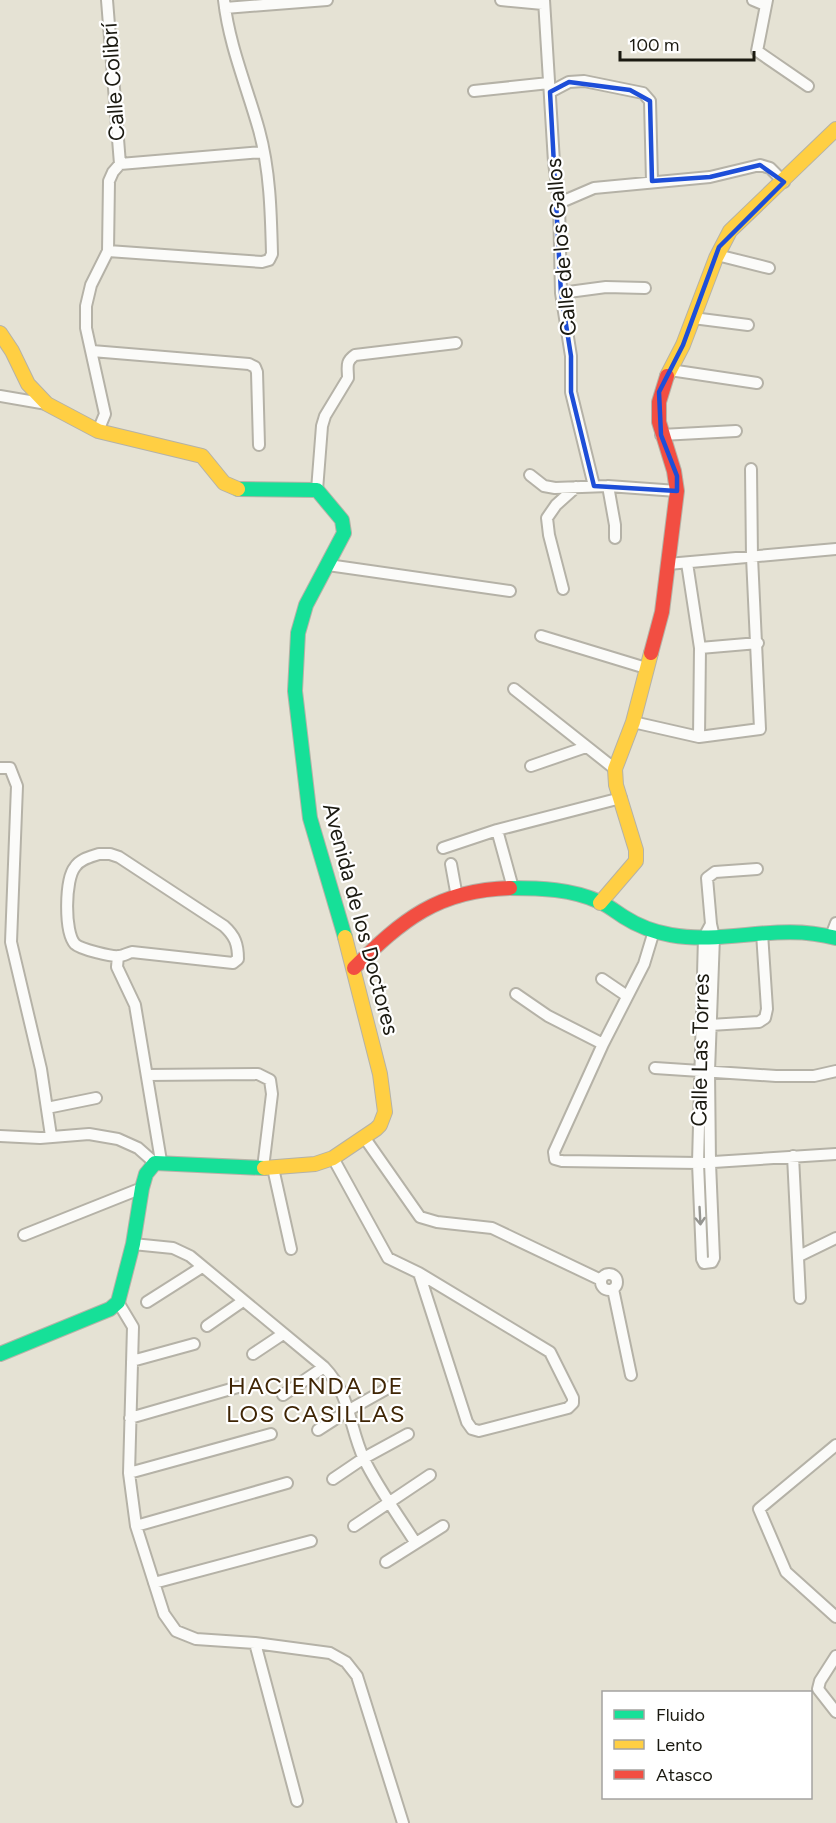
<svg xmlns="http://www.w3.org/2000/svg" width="836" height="1823" viewBox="0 0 836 1823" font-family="Figtree,sans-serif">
	<rect width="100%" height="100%" fill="#e5e2d4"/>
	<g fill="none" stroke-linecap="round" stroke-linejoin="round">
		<!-- street casing -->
		<g stroke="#b5b2a7" stroke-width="14">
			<path id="street" d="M107,0L120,164
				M501,0L543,4
				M544,0L554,162L559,203L561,293L571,356V392L594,486
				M753,0L765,5
				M767,0L757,51L808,86
				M225,8L327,0
				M474,91L549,83
				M550,92L569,82L584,81L643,93L650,101L652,181
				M559,203L594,188L710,177L760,165L770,168L784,182
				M108,251L262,262L269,260L272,254C271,213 270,170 259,130C247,87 229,45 224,0
				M717,255L769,268
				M561,293L606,287L645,288
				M693,318L748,325
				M92,351L249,364L255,367L257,372L259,445
				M670,370L757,383
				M0,396L47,404
				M98,431L105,414L86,328V306L91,285L108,251L109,181L113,172L120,164L263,152
				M661,435L736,431
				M530,475L544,486L555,488L608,486L677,491
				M608,486L615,525V538
				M317,490L322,426L325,416L348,378C348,367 345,362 355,355L456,343
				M687,563L700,648L699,737
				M668,564L836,549
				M328,565L510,591
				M563,589L549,535L547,518L556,505L576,487
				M541,636L646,668
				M700,648L758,643
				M514,689L615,769
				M633,722L699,737L760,729L752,557L751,469
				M531,766L586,747
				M0,768H10L17,786L11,942L41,1069L51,1136
				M497,830L513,888
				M443,848L497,830L621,798
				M99,854H110L119,857L224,926C235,936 238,944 238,959L233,963L132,952C128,953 123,956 119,956C112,957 80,949 75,944C64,932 65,879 75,867C80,859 90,857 99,854Z
				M451,864L457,897
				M711,924L704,937L698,1163L702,1259L704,1263L712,1262L714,1258L710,1163L709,1071L714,937L711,924L707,878L715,872L757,869
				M654,931L644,964L603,1044L554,1152L555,1159L562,1161L698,1163L836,1154
				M831,936L836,923
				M118,956L117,967L135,1005L161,1161
				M602,979L627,996
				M516,994L548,1016L603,1044
				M710,1025L759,1022L765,1018L767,1009L762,933
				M655,1068L776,1076H814L836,1071
				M147,1075L258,1074L270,1080L272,1094L263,1168
				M47,1108L96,1098
				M0,1136L40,1138L89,1134L118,1139L138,1148L155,1163
				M364,1137L420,1217L437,1222L492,1228L601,1280
				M793,1156L800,1298
				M333,1158L388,1258L419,1273L550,1352L573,1398V1403L568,1408L479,1431L472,1429L467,1422L419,1273
				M273,1168L291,1249
				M24,1235L142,1188
				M133,1244L173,1248L190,1256L324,1367C351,1395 349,1427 364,1459C378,1488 398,1515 415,1542
				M799,1256L836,1238
				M601 1282a8 8 0 1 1 16 0a8 8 0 1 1-16 0Z
				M613,1289L631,1375
				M118,1302L133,1327L129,1473L136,1526L164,1614L176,1631L196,1639L255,1643L330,1653L346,1662L357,1676L403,1823
				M147,1302L202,1267
				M207,1326L243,1301
				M253,1354L283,1334
				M132,1361L194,1344
				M283,1395L324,1367
				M130,1418L238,1387
				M318,1430L349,1410L390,1387
				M836,1445L759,1509L786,1572L836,1617
				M129,1473L271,1434
				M333,1479L364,1458L408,1434
				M136,1526L287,1483
				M354,1526L430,1475
				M386,1562L443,1526
				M154,1583L311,1541
				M255,1643L297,1801
				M836,1656L820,1681L818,1689L836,1712"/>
		</g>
		<!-- fast casing -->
		<g stroke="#b5b2a7" stroke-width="16">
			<path id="fast" d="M238,489L317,490L342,520L344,533L306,605L298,633L295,691L310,818L345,937
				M510,888C540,888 572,889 600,902C609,906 616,912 624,917C638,926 654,932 671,935C727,945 778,922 836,938
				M0,1354L110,1309L118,1302L133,1244L142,1188L146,1174L155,1163L264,1168"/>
		</g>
		<!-- slow casing -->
		<g stroke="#b5b2a7" stroke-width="16">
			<path id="slow" d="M0,333L12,351L28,384L47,404L98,431L202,456L224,483L238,489
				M667,376L683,345L716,258L730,231L836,129
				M600,903L636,861V850L616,785L615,769L633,722L651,653
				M264,1168L315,1164L333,1158L376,1129L380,1125L385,1112L380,1074L345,937"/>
		</g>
		<!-- jam casing -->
		<g stroke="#b5b2a7" stroke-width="16">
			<path id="jam" d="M651,653L662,612L677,491L674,471L659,422V402L667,376
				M354,968C402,920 438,890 510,888"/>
		</g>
		<!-- street -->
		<use href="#street" stroke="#fbfbf9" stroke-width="10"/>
		<!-- fast -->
		<use href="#fast" stroke="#16e098" stroke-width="14"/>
		<!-- slow -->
		<use href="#slow" stroke="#ffcf43" stroke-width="14"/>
		<!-- jam -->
		<use href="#jam" stroke="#f24e42" stroke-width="14"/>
	</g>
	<!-- one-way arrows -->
	<defs><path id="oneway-shaft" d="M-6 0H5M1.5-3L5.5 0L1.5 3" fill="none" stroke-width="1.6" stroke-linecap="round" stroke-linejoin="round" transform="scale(1.5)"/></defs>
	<use stroke="#969691" href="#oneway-shaft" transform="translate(700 1216) rotate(87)"/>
	<!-- marked area -->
	<path fill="none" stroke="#1d4ed8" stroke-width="4.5" stroke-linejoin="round" d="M569,82L630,90L650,101L652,181L710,177L760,165L784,182L719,247L683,345L659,392L661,435L677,476V491L594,486L571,392V356L561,293L550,92Z"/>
	<g text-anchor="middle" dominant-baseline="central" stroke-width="4.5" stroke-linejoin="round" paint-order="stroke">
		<!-- street labels -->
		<g font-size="22" fill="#1b1a11" stroke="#fff">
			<text transform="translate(113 82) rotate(-94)">Calle Colibrí</text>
			<text transform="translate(561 247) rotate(-95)">Calle de los Gallos</text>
			<text transform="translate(361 919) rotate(75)">Avenida de los Doctores</text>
			<text transform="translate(700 1050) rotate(-89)">Calle Las Torres</text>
		</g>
		<!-- neighbourhood labels -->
		<g font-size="24" letter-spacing="1.5" fill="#3f2504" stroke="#fff">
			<text x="316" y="1385">HACIENDA DE<tspan x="316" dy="28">LOS CASILLAS</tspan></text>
		</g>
	</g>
	<!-- legend -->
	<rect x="602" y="1691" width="210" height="108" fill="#ffffff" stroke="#a4a3a0" stroke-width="1.5"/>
	<rect x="614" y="1710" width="30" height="9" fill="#16e098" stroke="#a4a3a0" stroke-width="1.5"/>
	<text x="656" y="1721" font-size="18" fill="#1b1a11">Fluido</text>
	<rect x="614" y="1740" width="30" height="9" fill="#ffcf43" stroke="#a4a3a0" stroke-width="1.5"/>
	<text x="656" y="1751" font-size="18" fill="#1b1a11">Lento</text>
	<rect x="614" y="1770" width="30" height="9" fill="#f24e42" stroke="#a4a3a0" stroke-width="1.5"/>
	<text x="656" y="1781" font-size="18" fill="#1b1a11">Atasco</text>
	<!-- scale -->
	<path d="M620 51v9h134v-9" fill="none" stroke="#1b1a11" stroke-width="3"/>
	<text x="629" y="51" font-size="18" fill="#1b1a11" stroke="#ffffff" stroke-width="4.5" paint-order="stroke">100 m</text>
</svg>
